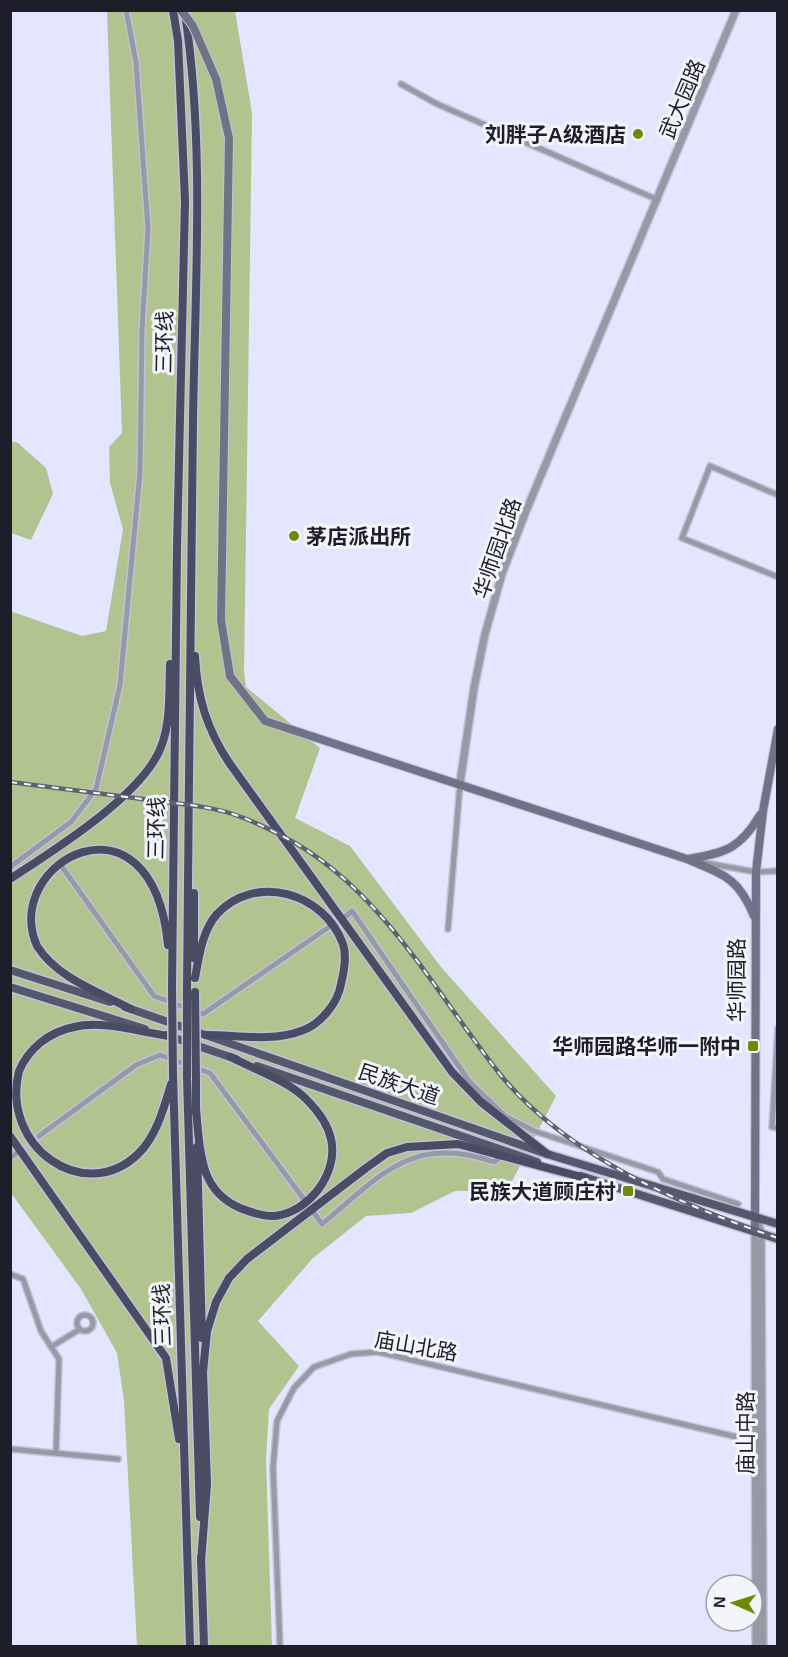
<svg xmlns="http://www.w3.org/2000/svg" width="788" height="1657" viewBox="0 0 788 1657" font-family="Helvetica,'Noto Sans SC',sans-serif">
	<rect width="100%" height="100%" fill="#e3e6fe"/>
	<!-- green -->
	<path fill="#b1c38f" d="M107,11H235L252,113L244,672L246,687L320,748L295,818L350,846L441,967L556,1096L507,1191H455L411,1213L366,1216L313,1258L258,1321L299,1366L269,1409L266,1459L272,1646H137L124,1401L117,1353L81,1289L11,1193L10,611L82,636L106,631L123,529L110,483L109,447L122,433Z
		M11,441L18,443L46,468L53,494L31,540L11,533Z"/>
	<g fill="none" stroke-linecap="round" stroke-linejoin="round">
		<!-- minor-tunnel -->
		<path stroke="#bbbed3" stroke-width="5" stroke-dasharray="5 2.5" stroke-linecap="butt" d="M47,847L60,864
			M19,1152L39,1136"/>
		<!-- minor casing -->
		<g stroke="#bfc2d8" stroke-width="8">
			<path id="minor" d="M401,84L437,104L658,200
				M778,495L710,466L682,538L778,577
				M700,862L756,872L778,871
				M60,864L154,996L203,1014L329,927
				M10,867L71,822L96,789L120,685L140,472L142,329L148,229L136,62L126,10
				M346,916L352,911L469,1081L505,1116L534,1131L658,1172L663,1179L738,1204
				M448,929L460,784
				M778,1028L772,1127L778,1128
				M39,1136L136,1065L160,1055L210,1073L303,1198
				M10,1158L17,1153
				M314,1213L322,1224C381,1175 412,1134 494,1162L501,1156
				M10,1274L23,1279L41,1331L59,1359L56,1453
				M77 1323a8 8 0 1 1 16 0a8 8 0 1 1-16 0Z
				M51,1347L80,1329
				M10,1449L118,1459
				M280,1646L273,1468L277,1421L294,1388L314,1367L351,1354L378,1352L758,1442"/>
		</g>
		<!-- tertiary casing -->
		<g stroke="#bfc2d8" stroke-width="10">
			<path id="tertiary" d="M460,783L474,688L485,634L502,574L526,511L736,10
				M758,1220L761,1234L763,1646
				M755,1232L756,1646"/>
		</g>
		<!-- secondary casing -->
		<g stroke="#bfc2d8" stroke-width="10">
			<path id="secondary" d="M216,79L229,138L221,620L230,676L265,721L687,859C724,875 738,877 754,916
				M688,859C725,853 740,849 760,815
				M755,1232L756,872L763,811L778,729"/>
		</g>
		<!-- primary casing -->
		<g stroke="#bfc2d8" stroke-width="11">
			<path id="primary" d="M10,970L110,1002
				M10,987L145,1029
				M125,1007L547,1154L778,1224
				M166,1035L236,1059
				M257,1066L537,1162
				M581,1176L778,1239"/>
		</g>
		<!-- trunk casing -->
		<g stroke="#bfc2d8" stroke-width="11">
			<path id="trunk" d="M185,13C205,147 195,286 193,420C190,610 189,800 187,990
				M195,656C197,697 207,730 230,764L452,1072L481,1102L547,1154
				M10,879C54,850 143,795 161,747C171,722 169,691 170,664
				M194,893V958
				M195,978C199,957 202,931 217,914C255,873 324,892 343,944C347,956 344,972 341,984C338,1003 320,1025 301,1031C272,1042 236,1035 206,1035
				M172,987L177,547L185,201L178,41L173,10
				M131,1009C99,992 57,978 37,946C0,862 152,780 168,945
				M169,1036C140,1032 103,1020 74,1027C49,1032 29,1048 19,1071C0,1146 84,1206 138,1154C156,1137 164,1108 171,1084
				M173,1075L190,1646
				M187,1077L200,1517
				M196,1080V1113
				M196,1109C198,1130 199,1153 206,1173C212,1189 224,1201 240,1208C250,1212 263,1217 275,1216C309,1212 339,1173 331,1139C328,1125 317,1110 307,1100C289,1081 255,1070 231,1057
				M10,1136L166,1358L179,1439
				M197,1147L202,1338
				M201,1557L204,1646
				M201,1562L207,1484L203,1372L207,1331L216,1302L229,1278L247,1259L366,1168L387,1153L407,1147L458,1144L585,1178"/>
		</g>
		<!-- minor -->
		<use href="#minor" stroke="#9799a5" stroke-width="5"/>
		<!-- tertiary -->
		<use href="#tertiary" stroke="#9799a5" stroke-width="7"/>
		<!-- secondary -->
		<use href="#secondary" stroke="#707385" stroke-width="8"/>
		<!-- primary -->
		<use href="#primary" stroke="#55586d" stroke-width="8"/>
		<!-- trunk -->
		<use href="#trunk" stroke="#4a4c63" stroke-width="8"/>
		<!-- rail casing -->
		<g stroke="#5f6070" stroke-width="4.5">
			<path id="rail" d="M10,782C57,788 103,794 150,800C180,804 213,806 241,817C257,823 273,831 288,839C382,890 435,992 499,1073C564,1154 682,1206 778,1238"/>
		</g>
		<!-- rail -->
		<use href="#rail" stroke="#f4f5fb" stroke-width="2" stroke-dasharray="7" stroke-linecap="butt"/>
		<!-- secondary-bridge casing -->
		<g stroke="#bfc2d8" stroke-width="10" stroke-linecap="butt">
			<path id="secondary-bridge" d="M181,10L193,26L216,79"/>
		</g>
		<!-- trunk-bridge casing -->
		<g stroke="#bfc2d8" stroke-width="11" stroke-linecap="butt">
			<path id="trunk-bridge" d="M172,987L173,1075
				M187,990V1077
				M195,992L196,1080"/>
		</g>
		<!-- secondary-bridge -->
		<use href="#secondary-bridge" stroke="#707385" stroke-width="8"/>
		<!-- trunk-bridge -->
		<use href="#trunk-bridge" stroke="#4a4c63" stroke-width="8"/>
	</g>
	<!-- markers -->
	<g fill="#6c8a04" stroke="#f4f5fb" stroke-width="2">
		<circle cx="638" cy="134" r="6"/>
		<circle cx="294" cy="536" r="6"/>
		<rect x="747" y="1040" width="12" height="12" rx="3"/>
		<rect x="622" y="1185" width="12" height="12" rx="3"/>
	</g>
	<g text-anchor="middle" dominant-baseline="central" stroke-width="6" stroke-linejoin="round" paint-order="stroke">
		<!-- street labels -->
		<g font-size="21" fill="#1d1e29" stroke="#f4f5fb">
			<text transform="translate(682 99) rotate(-67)">武大园路</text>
			<text transform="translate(164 342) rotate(-89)">三环线</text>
			<text transform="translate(497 548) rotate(-71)">华师园北路</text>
			<text transform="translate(156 828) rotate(-89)">三环线</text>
			<text transform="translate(736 980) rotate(-90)">华师园路</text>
			<text transform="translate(399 1084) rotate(19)">民族大道</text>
			<text transform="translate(162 1315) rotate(-92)">三环线</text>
			<text transform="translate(416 1346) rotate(10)">庙山北路</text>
			<text transform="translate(745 1433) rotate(-90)">庙山中路</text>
		</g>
		<!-- poi labels -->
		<g font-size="21" font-weight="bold" fill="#1d1e29" stroke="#f4f5fb" text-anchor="end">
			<text x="626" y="134">刘胖子A级酒店</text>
			<text x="306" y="536" text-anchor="start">茅店派出所</text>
			<text x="741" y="1046">华师园路华师一附中</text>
			<text x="616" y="1191">民族大道顾庄村</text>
		</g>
	</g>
	<!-- border -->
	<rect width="788" height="1657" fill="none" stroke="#1d1e29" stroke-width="24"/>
	<!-- north arrow -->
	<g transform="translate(734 1603) rotate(273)"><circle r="28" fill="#f4f5fb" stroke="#9e9fa7" stroke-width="1.5"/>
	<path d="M0-4.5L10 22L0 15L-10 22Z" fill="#6c8a04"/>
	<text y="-9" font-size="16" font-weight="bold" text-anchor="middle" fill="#1d1e29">N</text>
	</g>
</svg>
